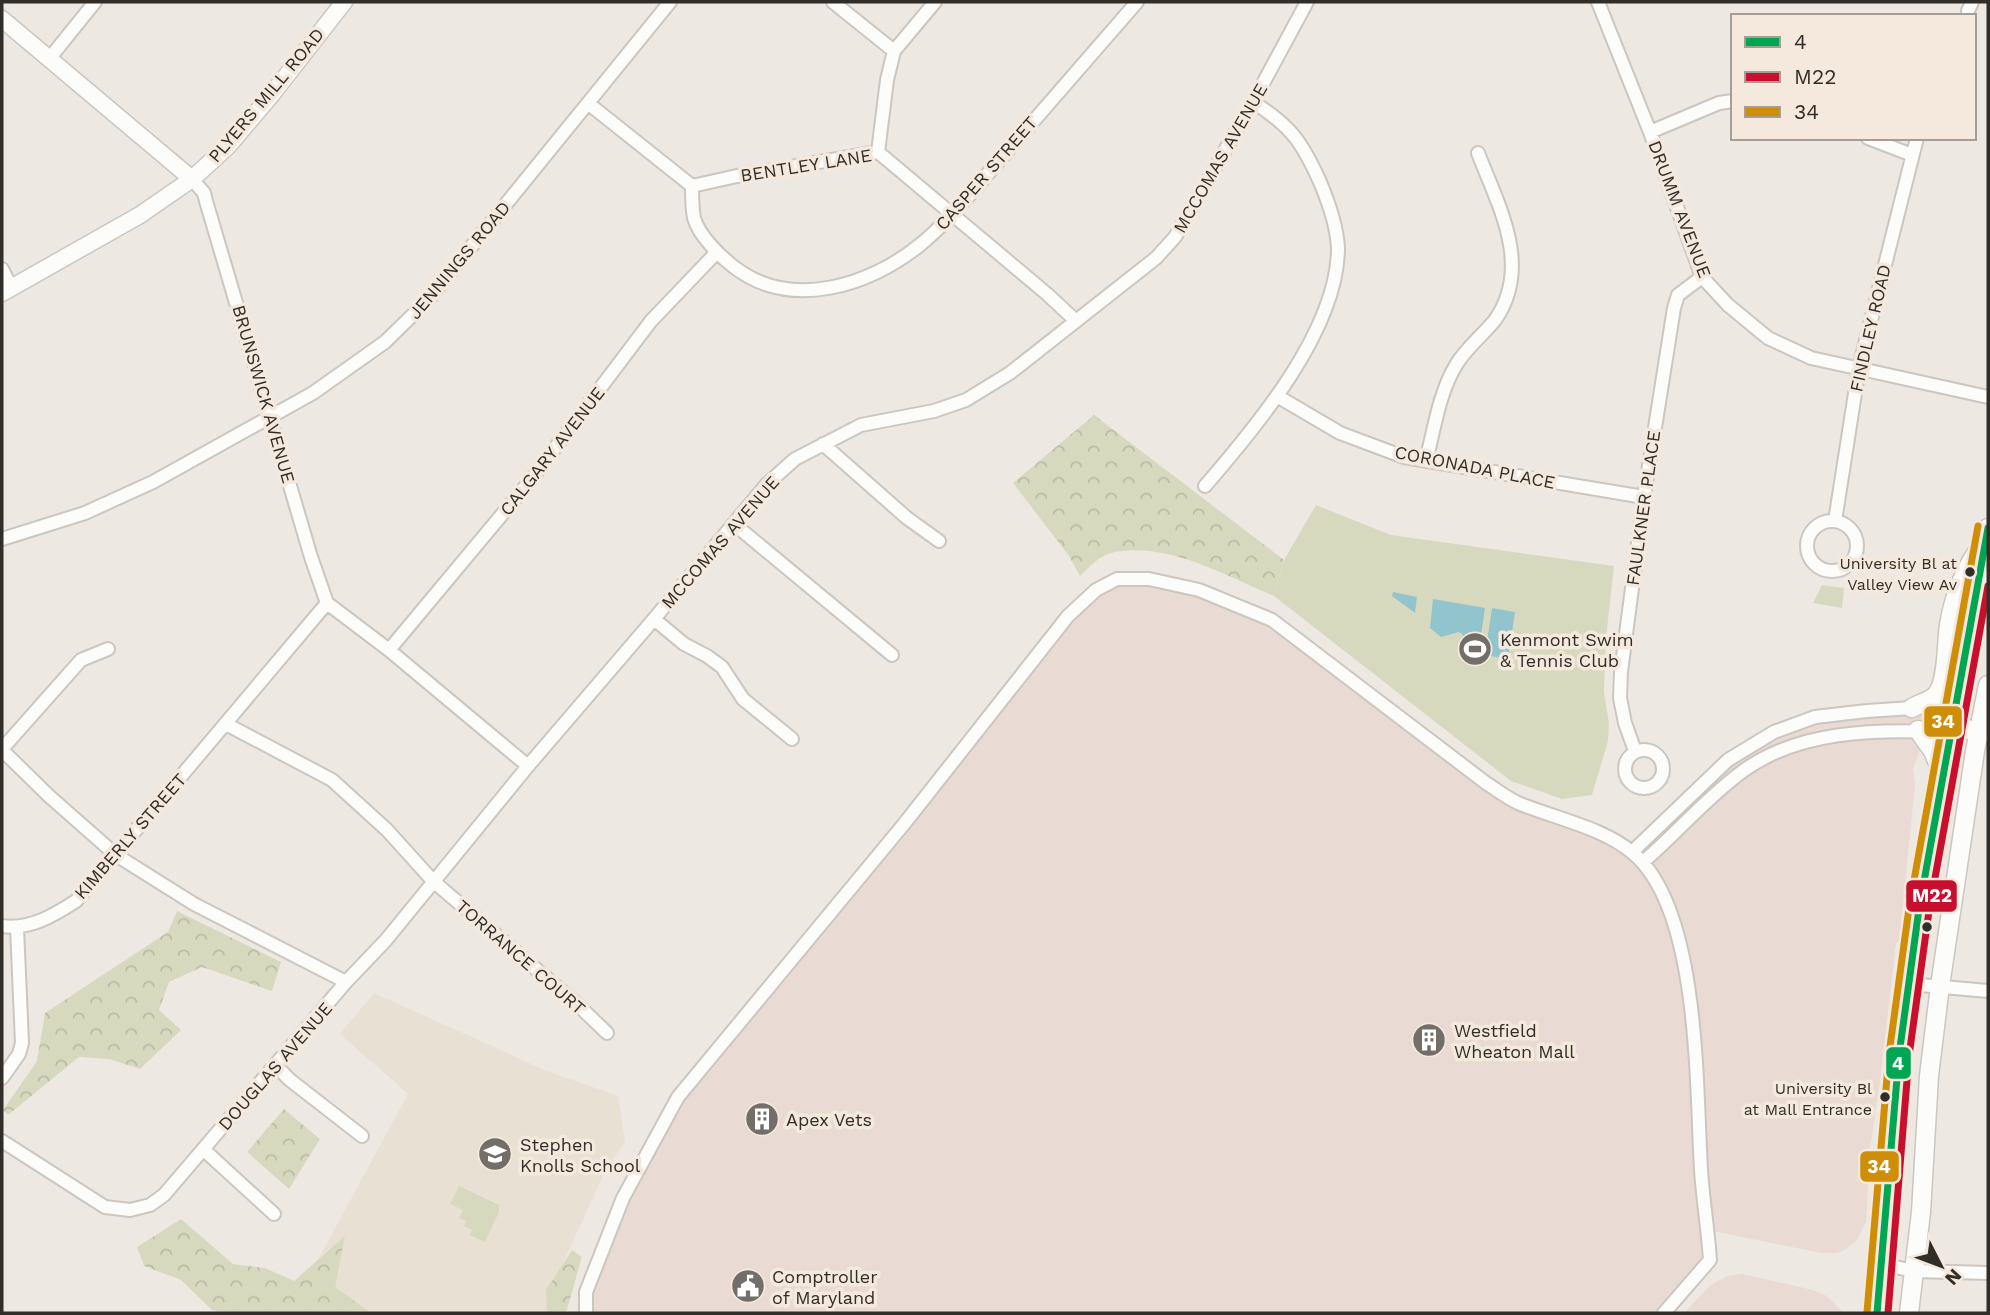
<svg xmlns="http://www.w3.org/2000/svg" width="1990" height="1315" viewBox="0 0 1990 1315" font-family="'Work Sans',sans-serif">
	<defs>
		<pattern id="forest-crowns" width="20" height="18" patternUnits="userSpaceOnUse" patternTransform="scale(1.75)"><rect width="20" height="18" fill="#d7d9bf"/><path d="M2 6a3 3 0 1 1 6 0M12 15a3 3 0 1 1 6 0" fill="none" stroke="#b9bba4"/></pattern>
	</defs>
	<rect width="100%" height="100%" fill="#eee8e2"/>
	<!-- commercial -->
	<path fill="#e9dad3" d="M1149,579L1272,620L1486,783L1632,851L1728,760L1815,717L1940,710L1934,740L1920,750L1913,768L1915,784L1899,942L1896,943L1881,1074L1870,1149L1866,1222L1857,1240L1846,1249L1837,1253H1821L1708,1230L1710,1260L1664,1313H586V1292L623,1198L678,1097L1096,590Z
		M1742,1274L1813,1290L1827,1296L1844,1313H1684L1712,1284L1728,1276Z"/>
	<!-- education -->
	<path fill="#e8e0d2" d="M374,993L547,1071L618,1096L625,1142L607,1167L551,1289L553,1313H340L301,1291L408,1094L340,1034Z"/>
	<!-- green -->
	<path fill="#d7d9bf" d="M1316,505L1391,535L1614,566L1606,638L1604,692L1609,723L1608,741L1592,795L1562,799L1511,781L1274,596L1284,560Z
		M1822,585L1844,588L1842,608L1813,603Z
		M459,1186L499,1205V1212L485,1242L470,1235L472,1230L464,1226L466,1221L459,1218L463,1210L450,1204Z"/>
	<!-- forest -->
	<path fill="url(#forest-crowns)" d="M1094,415L1284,560L1274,596C1226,576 1169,542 1115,552C1100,555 1090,566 1080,576L1069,556L1013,483Z
		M177,911L281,962L272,991L202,967L169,982L159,1010L181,1030L140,1069L109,1059L79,1057L8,1115L3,1110L37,1061L45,1013L168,932Z
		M284,1109L320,1139L289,1189L247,1152Z
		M181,1219L233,1264L265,1268L294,1281L345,1236L335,1287L371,1313H223L212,1310L181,1280L144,1266L137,1247Z
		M572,1250L582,1257L566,1313H547L546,1290Z"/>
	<!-- water -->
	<path fill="#92c4cd" d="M1393,592L1417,597L1415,613L1392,596Z
		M1433,599L1485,608L1478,656L1461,654C1462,646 1467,635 1459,632L1441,637L1430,628Z
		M1492,608L1515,612L1508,659L1485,655Z"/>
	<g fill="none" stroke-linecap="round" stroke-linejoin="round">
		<!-- street casing -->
		<g stroke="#cbc6c0" stroke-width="16">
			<path id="street" d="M833,2L894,51
				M1598,2L1650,132L1702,277L1728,305L1768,338L1811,358L1988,397
				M1968,11L1972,2
				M49,59L95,2
				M589,104L692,186L737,176L878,152
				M1650,132L1719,103L1733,101
				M1868,138L1912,155
				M878,152L1047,294L1076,321
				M878,152L887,80L894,51L935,2
				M192,179L204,193L206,201L311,557L327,603L389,650L528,766
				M692,186C692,196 692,208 694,218C699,236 720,256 734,267C791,311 870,286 921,244C932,235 942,225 952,215L1137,2
				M2,269L11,287
				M1277,396L1340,433L1404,457L1644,497
				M823,444L907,518L939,541
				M1426,461C1434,430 1439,393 1456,365C1466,348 1483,335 1495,320C1533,266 1498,205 1478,153
				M1205,486C1256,427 1338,330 1338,248C1337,227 1328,201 1320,182C1302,142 1291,126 1253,102
				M1835,521L1859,368L1917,138
				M1807 546a25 25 0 1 1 50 0a25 25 0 1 1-50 0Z
				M734,524L892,655
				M2,539L85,513L153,482L313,393L385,342L428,300L670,2
				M654,619L684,644L707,656L722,667L743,699L792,739
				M389,650L530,481L651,321L716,253
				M226,724L332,780L387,830L433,881L578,1005L607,1033
				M2,749L81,660L108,649
				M2,750L49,796L116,855L194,904L346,982
				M1625 769a19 19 0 1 1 38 0a19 19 0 1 1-38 0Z
				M1635,751L1625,723L1620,698L1621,672L1644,497L1674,308L1678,295L1702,277
				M1632,852L1728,760L1774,732L1815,717L1867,711L1927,707L1940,710L1980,733
				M1643,862C1677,833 1706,798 1743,771C1798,731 1874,729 1940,732C1956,733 1973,731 1988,735
				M2,926C29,930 53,916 76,901L327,603
				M1909,984L1988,991
				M275,1065L290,1080L362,1136
				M2,1078L19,1054L22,1043L17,928
				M2,1141L105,1207L130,1210L150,1205L164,1195L346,982L386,940L528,766L654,619L767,484L795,459L861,425L934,411L966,400L1010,373L1156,258L1175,237L1253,102L1307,2
				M203,1149L274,1214
				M1881,1264L1914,1271L1988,1273
				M586,1313V1292L623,1198L678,1097L904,824L1068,616L1096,590L1117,579H1149L1199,590L1272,620L1486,783C1497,790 1507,798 1518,803C1554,818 1605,828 1634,854C1700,911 1696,1087 1701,1170C1703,1200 1708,1230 1710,1260L1664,1313"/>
		</g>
		<!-- secondary casing -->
		<g stroke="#cbc6c0" stroke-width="19">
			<path id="secondary" d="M2,19L192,179
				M2,293L140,215L192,179L228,146L272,94L344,2"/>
		</g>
		<!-- primary casing -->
		<g stroke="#cbc6c0" stroke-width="21">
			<path id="primary" d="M1912,708C1918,704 1931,701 1936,695C1948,682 1946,643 1949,625C1953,599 1964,570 1980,548
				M1918,730L1933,751L1942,773
				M1877,1313L1899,1055L1919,909L1988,528
				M1909,1313L1921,1212L1929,1076L1940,986L1975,751L1988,685"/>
		</g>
		<!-- street -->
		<use href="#street" stroke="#fcfcfb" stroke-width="12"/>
		<!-- secondary -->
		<use href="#secondary" stroke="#fcfcfb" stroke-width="16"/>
		<!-- primary -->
		<use href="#primary" stroke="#fcfcfb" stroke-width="18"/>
		<!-- bus-1 casing -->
		<g stroke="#f4e9dc" stroke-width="12">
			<path id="bus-1" d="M1877,1313L1899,1055L1919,909L1988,528"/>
		</g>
		<!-- bus-2 casing -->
		<g stroke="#f4e9dc" stroke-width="12">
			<path id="bus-2" d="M1888,1313L1909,1056L1929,911L1988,586"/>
		</g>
		<!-- bus-3 casing -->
		<g stroke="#f4e9dc" stroke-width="12">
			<path id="bus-3" d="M1867,1312L1889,1054L1909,908L1978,526"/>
		</g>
		<!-- bus-1 -->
		<use href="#bus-1" stroke="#00a651" stroke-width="7"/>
		<!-- bus-2 -->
		<use href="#bus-2" stroke="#c8102e" stroke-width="7"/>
		<!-- bus-3 -->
		<use href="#bus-3" stroke="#cf8e08" stroke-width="7"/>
	</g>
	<!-- icons -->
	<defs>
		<g id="stadium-disc" transform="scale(1.75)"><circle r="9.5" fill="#736e69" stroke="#f4e9dc"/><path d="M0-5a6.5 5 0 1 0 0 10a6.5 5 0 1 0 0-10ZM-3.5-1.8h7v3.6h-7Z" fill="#fff"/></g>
		<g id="building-disc" transform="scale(1.75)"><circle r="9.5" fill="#736e69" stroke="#f4e9dc"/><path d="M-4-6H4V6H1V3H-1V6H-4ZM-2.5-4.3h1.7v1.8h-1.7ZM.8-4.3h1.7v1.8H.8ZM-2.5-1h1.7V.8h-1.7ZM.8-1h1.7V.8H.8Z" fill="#fff"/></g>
		<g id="school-disc" transform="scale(1.75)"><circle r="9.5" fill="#736e69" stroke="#f4e9dc"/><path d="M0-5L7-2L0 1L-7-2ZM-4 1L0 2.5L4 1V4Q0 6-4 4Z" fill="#fff"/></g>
		<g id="civic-disc" transform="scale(1.75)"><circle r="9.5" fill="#736e69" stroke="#f4e9dc"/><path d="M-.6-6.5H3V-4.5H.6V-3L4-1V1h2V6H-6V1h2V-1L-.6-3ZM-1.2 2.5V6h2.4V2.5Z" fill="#fff"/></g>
	</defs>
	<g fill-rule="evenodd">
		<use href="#stadium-disc" x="1475" y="649"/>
		<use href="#building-disc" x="1429" y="1040"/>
		<use href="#building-disc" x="762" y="1119"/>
		<use href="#school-disc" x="495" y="1154"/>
		<use href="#civic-disc" x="748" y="1286"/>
	</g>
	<!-- markers -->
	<g fill="#312d28" stroke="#f4e9dc" stroke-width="2.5">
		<circle cx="1970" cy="572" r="6"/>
		<circle cx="1927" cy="927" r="6"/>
		<circle cx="1885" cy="1097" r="6"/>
	</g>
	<g text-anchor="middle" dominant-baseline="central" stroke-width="7" stroke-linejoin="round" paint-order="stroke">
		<!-- bus labels -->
		<g font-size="16" fill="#312d28" stroke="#f4e9dc" text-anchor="end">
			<text x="1957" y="563">University Bl at<tspan x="1957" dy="21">Valley View Av</tspan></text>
			<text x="1872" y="1088">University Bl<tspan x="1872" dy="21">at Mall Entrance</tspan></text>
		</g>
		<!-- street labels -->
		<g font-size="18" fill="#312d28" stroke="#f4e9dc">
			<text transform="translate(266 95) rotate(-50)">PLYERS MILL ROAD</text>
			<text transform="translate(1220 158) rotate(-60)">MCCOMAS AVENUE</text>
			<text transform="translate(806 165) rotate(-9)">BENTLEY LANE</text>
			<text transform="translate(986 173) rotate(-49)">CASPER STREET</text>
			<text transform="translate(1680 209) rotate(69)">DRUMM AVENUE</text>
			<text transform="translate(459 260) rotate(-50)">JENNINGS ROAD</text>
			<text transform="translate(1870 328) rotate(-77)">FINDLEY ROAD</text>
			<text transform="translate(264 394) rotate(74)">BRUNSWICK AVENUE</text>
			<text transform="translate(552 451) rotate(-52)">CALGARY AVENUE</text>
			<text transform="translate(1475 467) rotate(11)">CORONADA PLACE</text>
			<text transform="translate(1643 508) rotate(-82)">FAULKNER PLACE</text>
			<text transform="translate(720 542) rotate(-49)">MCCOMAS AVENUE</text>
			<text transform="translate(130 836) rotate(-49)">KIMBERLY STREET</text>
			<text transform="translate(521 957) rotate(41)">TORRANCE COURT</text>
			<text transform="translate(275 1066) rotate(-49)">DOUGLAS AVENUE</text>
		</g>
		<!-- poi labels -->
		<g font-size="18" fill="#312d28" stroke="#f4e9dc" text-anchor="start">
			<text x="1500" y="639">Kenmont Swim<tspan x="1500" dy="21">&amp; Tennis Club</tspan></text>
			<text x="1454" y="1030">Westfield<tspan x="1454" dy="21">Wheaton Mall</tspan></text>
			<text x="786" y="1119">Apex Vets</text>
			<text x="520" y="1144">Stephen<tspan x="520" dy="21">Knolls School</tspan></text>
			<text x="772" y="1276">Comptroller<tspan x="772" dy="21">of Maryland</tspan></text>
		</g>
	</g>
	<g stroke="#f4e9dc" stroke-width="2.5">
		<rect x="1923" y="705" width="40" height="33" rx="7" fill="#cf8e08"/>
		<rect x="1905" y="879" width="53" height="34" rx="7" fill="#c8102e"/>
		<rect x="1885" y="1046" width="27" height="34" rx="7" fill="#00a651"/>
		<rect x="1859" y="1150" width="41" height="33" rx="7" fill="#cf8e08"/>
	</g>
	<g font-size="19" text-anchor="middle" font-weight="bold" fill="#fff">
		<text x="1943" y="728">34</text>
		<text x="1932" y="902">M22</text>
		<text x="1898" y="1070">4</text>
		<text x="1879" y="1173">34</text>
	</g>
	<!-- border -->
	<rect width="1990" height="1315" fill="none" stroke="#312d28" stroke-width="7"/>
	<!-- legend -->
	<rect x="1731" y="14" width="245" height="126" fill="#f4e9dc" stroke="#a69e94" stroke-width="2"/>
	<rect x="1745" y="37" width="35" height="10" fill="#00a651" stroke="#a69e94" stroke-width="2"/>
	<text x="1794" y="49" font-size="21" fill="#312d28">4</text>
	<rect x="1745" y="72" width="35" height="10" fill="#c8102e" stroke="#a69e94" stroke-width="2"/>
	<text x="1794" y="84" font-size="21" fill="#312d28">M22</text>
	<rect x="1745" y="107" width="35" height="10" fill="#cf8e08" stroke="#a69e94" stroke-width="2"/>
	<text x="1794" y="119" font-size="21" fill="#312d28">34</text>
	<!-- north arrow -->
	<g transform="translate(1941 1266) rotate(132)" stroke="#f4e9dc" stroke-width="5" paint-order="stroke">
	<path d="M0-5L12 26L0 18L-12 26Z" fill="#312d28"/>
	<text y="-10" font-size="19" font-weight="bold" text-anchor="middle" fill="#312d28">N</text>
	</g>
</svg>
